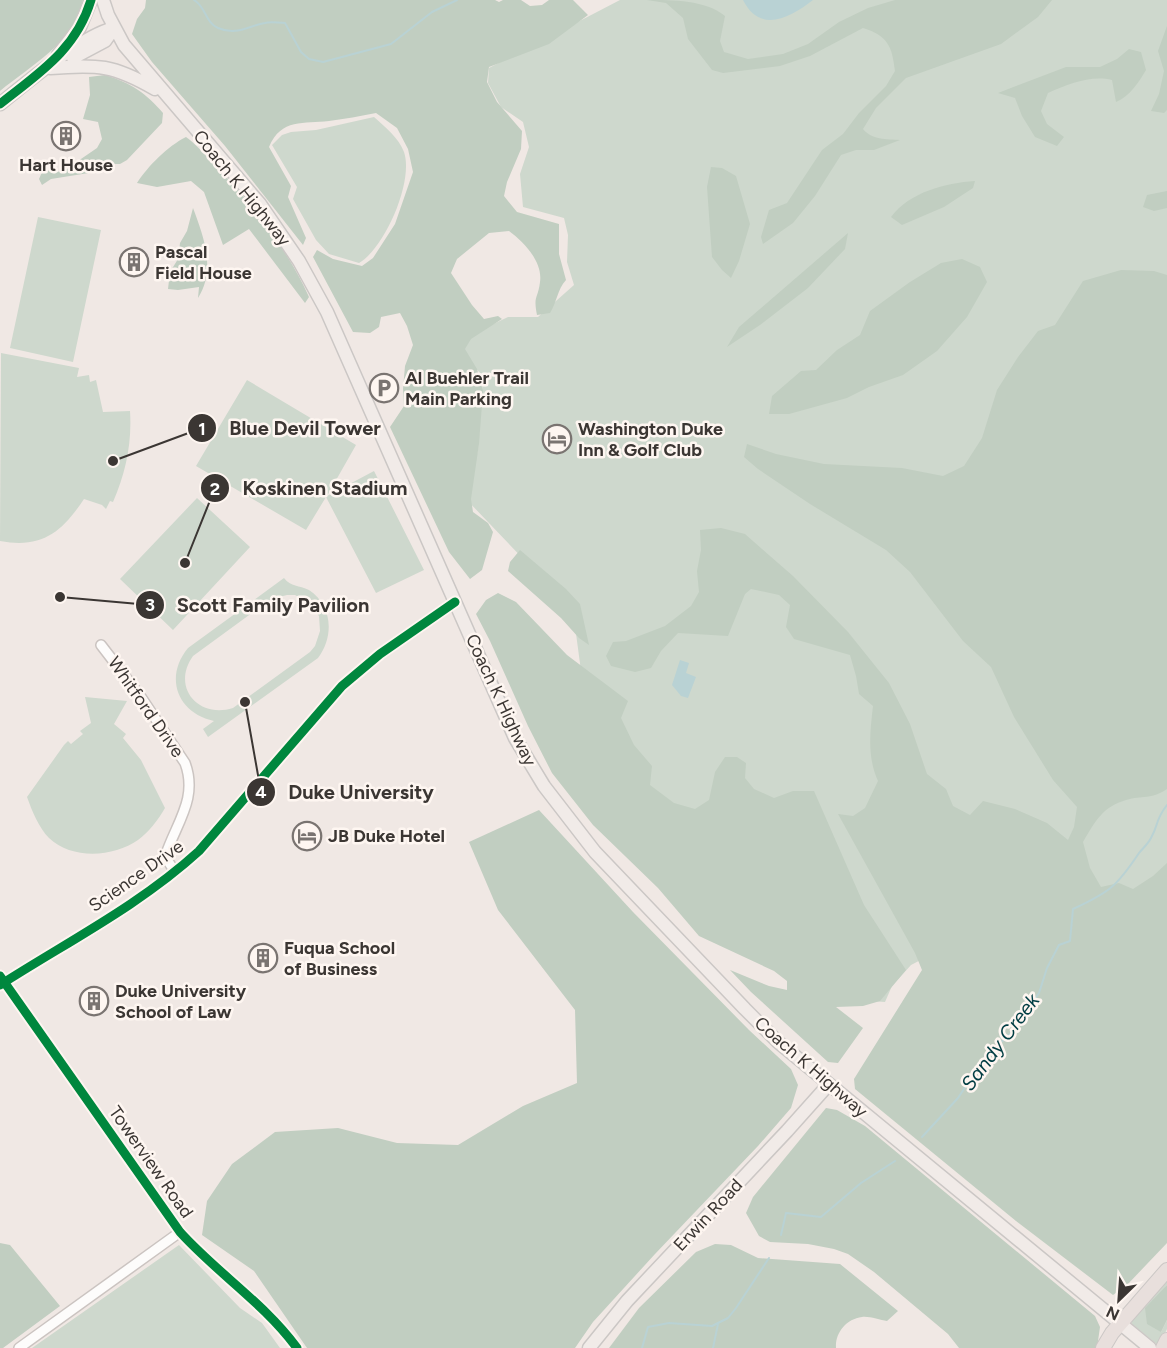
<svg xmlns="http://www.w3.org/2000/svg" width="1167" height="1348" viewBox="0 0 1167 1348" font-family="Figtree,sans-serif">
	<rect width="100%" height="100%" fill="#f0e8e4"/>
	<!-- green -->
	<path fill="#ced8cd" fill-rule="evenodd" d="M620,0H1167V869L1136,892L967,936L911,965L892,986L885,1002L857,1000L659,837L583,686L573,611L466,499L478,450L483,376L452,344L508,317H538L574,285L567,262L568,235L564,218L523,207L520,174L529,147L523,122L501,107L488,83L489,68Z
		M374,117C385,127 399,138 404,152C414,181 385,248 359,263L329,254L316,240L293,199L297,187L272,145L282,135L291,132L316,130Z
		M38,217L101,230L73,362L10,348Z
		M1,353L79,368L77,377L89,375L90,382L96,380L103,412L130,411C132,443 126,472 113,502L110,501L106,509L102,505L84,499C62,532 42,549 0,541Z
		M247,380L356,445L327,496L374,471L424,570L376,593L326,497L306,530L196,466Z
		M197,498L250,547L173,630L120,579Z
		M284,578C291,587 299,585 309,590C333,606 334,637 318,658L208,737L203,729L214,721C177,713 164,677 188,648ZM287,595H295L308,602L319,616L320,631L315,646L310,652L233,708C198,719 171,687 193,656L271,599Z
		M85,697L127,701L114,724L126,734L123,738L141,760L165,808C158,820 149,832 138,840C114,857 72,860 49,838C39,828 32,811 27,797L64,745L68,741L71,744L83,734L80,731L91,723Z
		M179,1245L240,1308L262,1323L280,1348H32Z
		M1167,1275V1285L1163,1290L1161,1332L1167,1320V1329L1159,1346L1132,1324L1131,1321Z"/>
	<!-- forest -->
	<path fill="#c1cec1" d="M0,0H83C75,42 30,66 0,91Z
		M146,0H495L499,2L503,0H521L530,6L542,5L549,0H573L588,15L549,44L489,67L487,82L497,102L522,131L521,149L507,182L504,196L517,212L559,224V254L566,280C557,290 557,302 550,313L537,315C533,295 538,299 540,282C543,262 524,242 509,231L489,233L457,259L451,273L472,305L484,319L498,316L502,319L471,339L465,349L477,369L483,391L479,444L471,499L473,512L488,523L493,532L482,570L470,579L449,552L390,427L404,406L403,389L405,366L413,345L407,326L400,313L381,317L379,327L370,333L353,332L313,257L317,250L333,259L362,266L373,258L395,224L413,172L408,149L397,128L376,113C360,116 345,119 329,121C304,124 281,118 269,147L291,186L288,197L306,238L303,245L225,146L152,62L132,34L137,19L145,8Z
		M647,0C673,0 706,0 725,16L720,41L724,52L748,59L783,54L808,44L839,22L868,8L895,0H1052L1038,17L1001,44L906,78L876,108L863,129C872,140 886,139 900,140L874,150H856L841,155L815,196L793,223L763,244L761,237L769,210L787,203L822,150L843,134L859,113L886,86L895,71C892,46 888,36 863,28L810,56L780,66L723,73L712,70L688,39L683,18L666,3Z
		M1167,26V110L1164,113L1151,111L1159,94L1164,71L1158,51Z
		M1129,49L1141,52L1146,70C1139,82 1130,96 1116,102L1112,80C1091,75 1068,84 1048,93L1041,111L1047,124L1064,137L1057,146L1035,137L1022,116L1015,98L998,93L1066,67H1100L1117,59Z
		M105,75C131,83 146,93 163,113L162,123L127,160L120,164H109L95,172L51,179L42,185L39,179L43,170L62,172L97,148L102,139L98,122L83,119L90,95L89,77Z
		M186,137C196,144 204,154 213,163C250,201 287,248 309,297L305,303L249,229L223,245L204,192L191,181L157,187L137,183C148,166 168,146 186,137Z
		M711,167L722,168L736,176L750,224L739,261L731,278L722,270L712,257L707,187Z
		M975,181L973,188L944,207L902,225L891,217C910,192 945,183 975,181Z
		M1167,191V208L1154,211L1143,207L1147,195Z
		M193,208C204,237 216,270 198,298L199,287L178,290L168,289L170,272L178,259L180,243L187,231Z
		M848,233L845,249L808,288L760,325L727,347L739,327Z
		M962,259L980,267L987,282L967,317L937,351L903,375L869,387L847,398L789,414H769L772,396L801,371L816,370L837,350L860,335L870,311L910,282L941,263Z
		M1121,270L1154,271L1167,275V789C1150,800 1143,795 1126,800C1102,807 1095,822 1083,842L1090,868L1101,887L1119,883L1133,889L1153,876L1167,863V1243L1127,1285L1113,1295L1016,1221L855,1089L854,1079L922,970L915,953L838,814L853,816L865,808L878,781C867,757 870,732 873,706L859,694L856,676L850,655L794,639L786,627L790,605L779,595L751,589L745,594L728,636L678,633L661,651L651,668L635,672L611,666L606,656L613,642L626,641L665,626L691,606L699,592L697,571L701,550L700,530L721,528L745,534L793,576L848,632L889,683L910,724L927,774L946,789L953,806L970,815L983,801L1015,809L1047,823L1068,840L1074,827L1077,807L1053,780L1014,717L991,667L963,641L910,572L886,550L810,504L758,469L744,457L747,444L776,454L824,464L902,468L943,476L964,466L982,438L997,390L1018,357L1038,331L1055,325L1083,281Z
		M520,550L566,589L580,604L589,645L579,638L561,618L508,571L510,562Z
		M498,593L516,602L567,655L628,701L621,718L634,745L652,766L650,785L674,803L695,809L709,800L715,772L725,757H737L746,763L745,778L754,789L774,798L793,791H814L864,905L906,970L880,1001L863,1006L836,1007L863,1028L838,1063L828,1062L751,992L730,970L769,986L787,990V981L774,971L699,936L658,888L593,825L552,773L528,726L490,641L476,614L486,600Z
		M539,810L633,912L749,1030L791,1069L798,1085L791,1108L758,1146L655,1254L593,1322L575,1348H307L254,1271L202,1235L207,1201L232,1164L275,1132L338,1128L397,1143L458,1145L523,1106L577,1083L575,1010L498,910L469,842Z
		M826,1108L837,1110L865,1126L1095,1316L1100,1327L1097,1348H959L948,1334L874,1272L848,1254L834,1249L808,1244L770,1242L759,1236L746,1213L753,1197Z
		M0,1243L10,1245L60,1306L3,1348H0Z
		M715,1244L731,1245L758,1258L840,1264L898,1311L887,1321C880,1320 869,1316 862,1317C846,1319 835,1333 836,1348H609L639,1308L696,1252Z
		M1167,1285V1320L1161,1332L1147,1324L1145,1308Z"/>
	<!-- water -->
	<path fill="#b9d2d4" d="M743,0H813C790,18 760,34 743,0Z
		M680,660L689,663L686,673L696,677L688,698L681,696L672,685Z"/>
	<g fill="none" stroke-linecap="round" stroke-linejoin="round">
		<!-- stream -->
		<path stroke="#b9d2d4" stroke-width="2" d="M194,0C206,7 205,22 218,28C236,36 248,26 265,23C271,21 278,23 285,23L301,52L309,59L323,62L391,44L432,12L457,0
			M922,1137L958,1098L985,1057L1014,1030L1039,993L1047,968L1059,945L1070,941L1073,909C1110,892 1117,886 1139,853C1143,848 1148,844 1151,838C1159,824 1155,820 1167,805
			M781,1235L786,1213L821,1217L861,1183L895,1161
			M642,1348L648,1327L669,1323L712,1326L728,1318L736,1308L769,1258
			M713,1348L718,1324"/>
		<!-- minor casing -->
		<g stroke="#cbc4c1" stroke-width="12">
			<path id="minor" d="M101,645L141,697L185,763C198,798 177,822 166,854V858L175,872
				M0,976L180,1232C217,1273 264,1303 297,1348
				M0,985C67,942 140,905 199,851L342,686L380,654L455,602
				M19,1348L180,1232"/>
		</g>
		<!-- major casing -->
		<g stroke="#cbc7c5" stroke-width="15">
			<path id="major" d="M103,0L108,15L124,45L260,204L299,261L327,312L515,738L544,786L595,852L745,1009L778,1042L1150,1348
				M58,55L80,27L91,0
				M73,58L105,41L114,28
				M50,68C97,64 114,65 155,89
				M0,104C29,81 80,37 114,28
				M589,1348L627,1301L787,1131L829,1084"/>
		</g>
		<!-- highway casing -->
		<g stroke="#cbc7c5" stroke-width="16">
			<path id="highway" d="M1103,1348L1112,1333L1167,1270
				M1163,1348L1167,1340"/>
		</g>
		<!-- minor -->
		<use href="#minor" stroke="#fdfcfb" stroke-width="9"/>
		<!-- major -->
		<use href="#major" stroke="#f1ebe8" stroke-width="12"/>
		<!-- highway -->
		<use href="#highway" stroke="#e8dfdc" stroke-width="14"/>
		<!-- cycleway casing -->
		<g stroke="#fef6f1" stroke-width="13">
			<path id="cycleway" d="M0,104C39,73 76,50 91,0
				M0,976L180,1232C217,1273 264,1303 297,1348
				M0,985C67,942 140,905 199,851L342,686L380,654L455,602"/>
		</g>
		<!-- cycleway -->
		<use href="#cycleway" stroke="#00873e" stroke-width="9"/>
	</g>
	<!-- icons -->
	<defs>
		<g id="building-ring" transform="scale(1.5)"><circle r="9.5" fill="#fef6f1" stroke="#7a7471" stroke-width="1.5"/><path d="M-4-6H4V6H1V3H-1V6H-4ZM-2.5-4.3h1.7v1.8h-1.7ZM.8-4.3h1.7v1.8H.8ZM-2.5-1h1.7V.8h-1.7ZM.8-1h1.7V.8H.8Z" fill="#7a7471"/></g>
		<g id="parking-ring" transform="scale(1.5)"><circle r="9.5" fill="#fef6f1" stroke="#7a7471" stroke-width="1.5"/><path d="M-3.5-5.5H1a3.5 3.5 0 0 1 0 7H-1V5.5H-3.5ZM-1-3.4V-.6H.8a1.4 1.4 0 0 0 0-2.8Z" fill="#7a7471"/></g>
		<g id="hotel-ring" transform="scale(1.5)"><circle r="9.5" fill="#fef6f1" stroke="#7a7471" stroke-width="1.5"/><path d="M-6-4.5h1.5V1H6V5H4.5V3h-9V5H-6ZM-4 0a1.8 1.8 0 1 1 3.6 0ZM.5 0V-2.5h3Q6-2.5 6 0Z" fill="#7a7471"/></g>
	</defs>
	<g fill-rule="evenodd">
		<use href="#building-ring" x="66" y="136"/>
		<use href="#building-ring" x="134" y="262"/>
		<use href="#parking-ring" x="384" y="388"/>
		<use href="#hotel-ring" x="557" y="439"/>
		<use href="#hotel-ring" x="307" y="836"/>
		<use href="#building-ring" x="263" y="958"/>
		<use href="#building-ring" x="94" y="1001"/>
	</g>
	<g text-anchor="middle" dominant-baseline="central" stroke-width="5" stroke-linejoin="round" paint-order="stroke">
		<!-- poi labels -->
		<g font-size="18" font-weight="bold" fill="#3b3633" stroke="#fef6f1" text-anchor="start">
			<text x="66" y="165" text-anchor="middle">Hart House</text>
			<text x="155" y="252">Pascal<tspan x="155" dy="21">Field House</tspan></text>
			<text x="405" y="378">Al Buehler Trail<tspan x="405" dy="21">Main Parking</tspan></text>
			<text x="578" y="429">Washington Duke<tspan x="578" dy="21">Inn &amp; Golf Club</tspan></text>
			<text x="328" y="836">JB Duke Hotel</text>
			<text x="284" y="948">Fuqua School<tspan x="284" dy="21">of Business</tspan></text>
			<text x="115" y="991">Duke University<tspan x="115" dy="21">School of Law</tspan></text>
		</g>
		<!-- street labels -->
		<g font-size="18" fill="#3b3633" stroke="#fef6f1">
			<text transform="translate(242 188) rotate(51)">Coach K Highway</text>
			<text transform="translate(501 700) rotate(65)">Coach K Highway</text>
			<text transform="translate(146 707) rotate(55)">Whitford Drive</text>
			<text transform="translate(136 876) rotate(-35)">Science Drive</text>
			<text transform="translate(811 1067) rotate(41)">Coach K Highway</text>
			<text transform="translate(151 1162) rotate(55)">Towerview Road</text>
			<text transform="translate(708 1215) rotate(-47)">Erwin Road</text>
		</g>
		<!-- water labels -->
		<g font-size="20" font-style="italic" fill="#003d43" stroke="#fef6f1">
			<text transform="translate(1000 1042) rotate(-53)">Sandy Creek</text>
		</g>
	</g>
	<!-- callouts -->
	<path fill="none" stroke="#3b3633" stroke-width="2" d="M113 461L202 428M185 563L215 488M60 597L150 605M245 702L261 792"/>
	<g fill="#3b3633" stroke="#fef6f1" stroke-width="2">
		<circle cx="113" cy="461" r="6"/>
		<circle cx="185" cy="563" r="6"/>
		<circle cx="60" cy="597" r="6"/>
		<circle cx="245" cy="702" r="6"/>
		<circle cx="202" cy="428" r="15"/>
		<circle cx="215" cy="488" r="15"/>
		<circle cx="150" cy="605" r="15"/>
		<circle cx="261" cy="792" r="15"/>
	</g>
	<g font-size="18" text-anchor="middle" font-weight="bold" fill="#fff">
		<text x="202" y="435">1</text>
		<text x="215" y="495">2</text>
		<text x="150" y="611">3</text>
		<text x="261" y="798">4</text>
	</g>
	<g font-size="20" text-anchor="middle" font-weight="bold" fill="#3b3633" stroke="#fef6f1" stroke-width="5" stroke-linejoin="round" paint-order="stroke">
		<text x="305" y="435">Blue Devil Tower</text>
		<text x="325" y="495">Koskinen Stadium</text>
		<text x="273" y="612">Scott Family Pavilion</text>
		<text x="361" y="799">Duke University</text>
	</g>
	<!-- north arrow -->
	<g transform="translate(1119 1300) rotate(205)" stroke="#fef6f1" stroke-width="4.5" paint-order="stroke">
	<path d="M0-4.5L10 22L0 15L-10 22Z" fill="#3b3633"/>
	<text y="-9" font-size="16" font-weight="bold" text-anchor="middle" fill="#3b3633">N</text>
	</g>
</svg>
